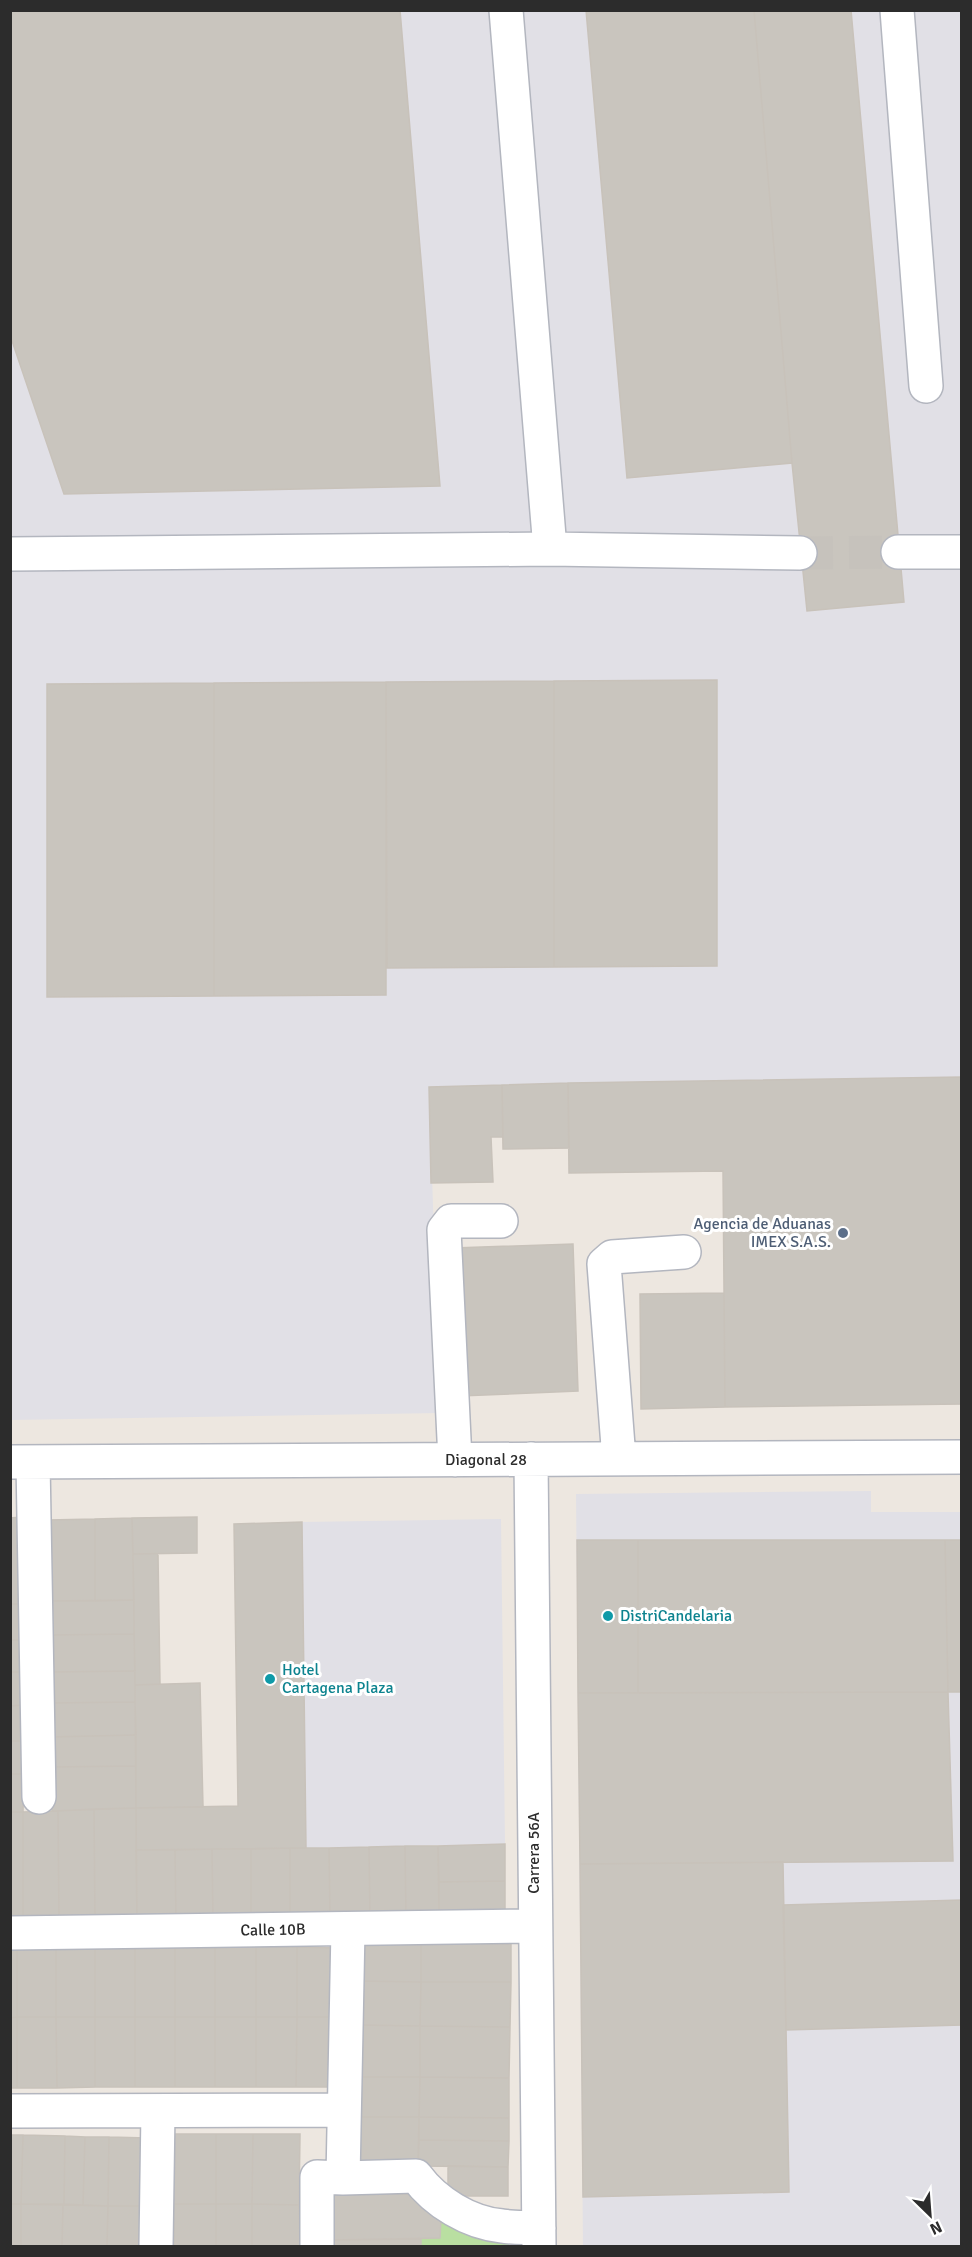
<svg xmlns="http://www.w3.org/2000/svg" width="972" height="2257" viewBox="0 0 972 2257" font-family="Signika,sans-serif">
	<rect width="100%" height="100%" fill="#ede7e0"/>
	<!-- industrial -->
	<path fill="#e1e0e6" d="M10,11H960L961,1077L429,1087L440,1413L11,1420Z
		M871,1491V1512H961V2246H583L576,1494Z
		M501,1519L505,1844L306,1848L302,1522Z"/>
	<!-- grass -->
	<path fill="#b9dfa1" d="M441,2220L509,2238V2246H421V2239L439,2237Z"/>
	<!-- building -->
	<path fill="#c9c5be" stroke="#c8c2ba" stroke-width="1.5" d="M10,10H400L440,486L64,494L10,335Z
		M586,10H754L792,463L627,478Z
		M754,10H851L904,602L807,611L792,463Z
		M717,680V966L554,967V681Z
		M554,681V967L387,968L386,682Z
		M386,682V995L214,996V683Z
		M214,683V996L47,997V684Z
		M962,1077V1404L725,1407L723,1171L569,1173L568,1083Z
		M568,1083L569,1148L503,1149L502,1085Z
		M502,1085L503,1137H491L493,1182L431,1183L429,1087Z
		M573,1244L578,1391L460,1396L454,1248Z
		M724,1293L725,1407L641,1409L640,1294Z
		M22,1517L23,1604H10V1518Z
		M197,1517V1553L133,1554L132,1518Z
		M132,1518L134,1600L95,1601V1519Z
		M95,1519V1601H49L48,1520Z
		M302,1522L306,1848L136,1850V1808L238,1806L234,1524Z
		M577,1540H638V1693H578Z
		M638,1540H945L948,1692L638,1693Z
		M945,1540H962V1692H948Z
		M133,1554H158L160,1684L135,1685Z
		M134,1600V1634L49,1635V1601Z
		M10,1604H23V1640H10Z
		M134,1634L135,1671L50,1672L49,1635Z
		M10,1640H23L24,1672H10Z
		M135,1671V1702L50,1703V1672Z
		M10,1672H24V1705L10,1706Z
		M200,1683L203,1807L136,1808L135,1685Z
		M948,1692L953,1861L580,1864L578,1693Z
		M135,1702L136,1735L50,1737V1703Z
		M24,1705V1741H10V1706Z
		M136,1735V1766L51,1767L50,1737Z
		M10,1741H24V1774H10Z
		M136,1766V1808L52,1811L51,1767Z
		M10,1774H24L23,1812H10Z
		M136,1808L137,1920H95L94,1809Z
		M94,1809L95,1920H59L58,1811Z
		M58,1811L59,1920L23,1921V1812Z
		M10,1812H23V1921H10Z
		M505,1844V1881L439,1882L438,1846Z
		M405,1846H438L439,1916H406Z
		M405,1846L406,1916L370,1917L369,1847Z
		M369,1847L370,1917H330L329,1848Z
		M290,1848H329L330,1917H290Z
		M290,1848V1917L251,1918V1849Z
		M212,1849H251V1918L213,1919Z
		M212,1849L213,1919L176,1920L175,1850Z
		M136,1850H175L176,1920H137Z
		M783,1862L789,2192L583,2197L580,1864Z
		M505,1881V1914L439,1916V1882Z
		M962,1900V2025L786,2030L783,1905Z
		M359,1943H421V1982L359,1981Z
		M421,1943L511,1944V1982H421Z
		M10,1947H17V2017L10,2018Z
		M17,1947H56V2017H17Z
		M56,1947H95V2017H56Z
		M95,1947H135V2017H95Z
		M135,1947H175V2017H135Z
		M175,1947H215V2017H175Z
		M215,1947H256V2017H215Z
		M256,1947H297V2017H256Z
		M297,1947L337,1948L336,2017H297Z
		M359,1981L421,1982L420,2026L358,2025Z
		M421,1982H511L510,2027L420,2026Z
		M17,2017V2088H10V2018Z
		M17,2017H56L57,2088H17Z
		M56,2017H95V2087L57,2088Z
		M95,2017H135V2087H95Z
		M135,2017H175V2087H135Z
		M175,2017H215V2087H175Z
		M215,2017H256V2087H215Z
		M256,2017H297L296,2087H256Z
		M297,2017H336V2087H296Z
		M358,2025L420,2026V2077H358Z
		M420,2026L510,2027L509,2078L420,2077Z
		M358,2077H420L419,2117H357Z
		M420,2077L509,2078V2118L419,2117Z
		M357,2117H419L418,2166H357Z
		M419,2117L509,2118V2141L419,2140Z
		M175,2134H216V2204H174Z
		M216,2134H253L252,2204H216Z
		M253,2134H300L299,2205L252,2204Z
		M10,2135H23L21,2204H10Z
		M23,2135L65,2136L64,2204H21Z
		M65,2136L85,2137L83,2205L64,2204Z
		M85,2137H109L108,2206L83,2205Z
		M109,2137L147,2138L145,2206H108Z
		M419,2140L509,2141L508,2167L418,2166Z
		M448,2166L508,2167V2196H448Z
		M411,2194L441,2220L440,2238L332,2240V2195Z
		M10,2204H21V2246H10Z
		M21,2204L63,2205L62,2246H21Z
		M174,2204H216V2246H174Z
		M216,2204H252V2246H216Z
		M252,2204L299,2205L300,2246H252Z
		M63,2205L108,2206L107,2246H62Z
		M108,2206H145L144,2246H107Z
		M421,2239V2246H332V2240Z"/>
	<g fill="none" stroke-linecap="round" stroke-linejoin="round">
		<!-- minor-tunnel -->
		<path stroke="#c6c2bc" stroke-width="33" stroke-dasharray="33 16" stroke-linecap="butt" d="M800,553L898,552"/>
		<!-- minor casing -->
		<g stroke="#b3b6bf" stroke-width="36">
			<path id="minor" d="M506,10L550,549
				M897,10L926,386
				M898,552H962
				M10,554L550,549L800,553
				M531,1459L539,2246
				M619,1459L604,1264L612,1257L684,1252
				M455,1460L444,1230L451,1221H501
				M10,1462L962,1457
				M33,1462L39,1797
				M10,1933L535,1926
				M10,2111L344,2110
				M343,2178L416,2176C435,2202 469,2223 502,2226C514,2228 527,2227 539,2228
				M156,2246L158,2111
				M317,2246V2177L343,2178L348,1929"/>
		</g>
		<!-- minor -->
		<use href="#minor" stroke="#fff" stroke-width="33"/>
	</g>
	<!-- markers -->
	<circle fill="#5c6f8a" stroke="#fff" stroke-width="2" cx="843" cy="1233" r="6"/>
	<g fill="#0f9aa8" stroke="#fff" stroke-width="2">
		<circle cx="608" cy="1616" r="6"/>
		<circle cx="270" cy="1679" r="6"/>
	</g>
	<g text-anchor="middle" dominant-baseline="central" stroke-width="6" stroke-linejoin="round" paint-order="stroke">
		<!-- service labels -->
		<g font-size="16" fill="#4e5e75" stroke="#fff" text-anchor="end">
			<text x="831" y="1224">Agencia de Aduanas<tspan x="831" dy="18">IMEX S.A.S.</tspan></text>
		</g>
		<!-- street labels -->
		<g font-size="16" fill="#2c2c2c" stroke="#fff">
			<text x="486" y="1460">Diagonal 28</text>
			<text transform="translate(534 1853) rotate(-90)">Carrera 56A</text>
			<text transform="translate(273 1930) rotate(-1)">Calle 10B</text>
		</g>
		<!-- culture labels -->
		<g font-size="16" fill="#0d838f" stroke="#fff" text-anchor="start">
			<text x="620" y="1616">DistriCandelaria</text>
			<text x="282" y="1670">Hotel<tspan x="282" dy="18">Cartagena Plaza</tspan></text>
		</g>
	</g>
	<!-- border -->
	<rect width="972" height="2257" fill="none" stroke="#2c2c2c" stroke-width="24"/>
	<!-- north arrow -->
	<g transform="translate(930 2215) rotate(155)" stroke="#ffffff" stroke-width="4.5" paint-order="stroke">
	<path d="M0-4.5L10 22L0 15L-10 22Z" fill="#2c2c2c"/>
	<text y="-9" font-size="16" font-weight="bold" text-anchor="middle" fill="#2c2c2c">N</text>
	</g>
</svg>
